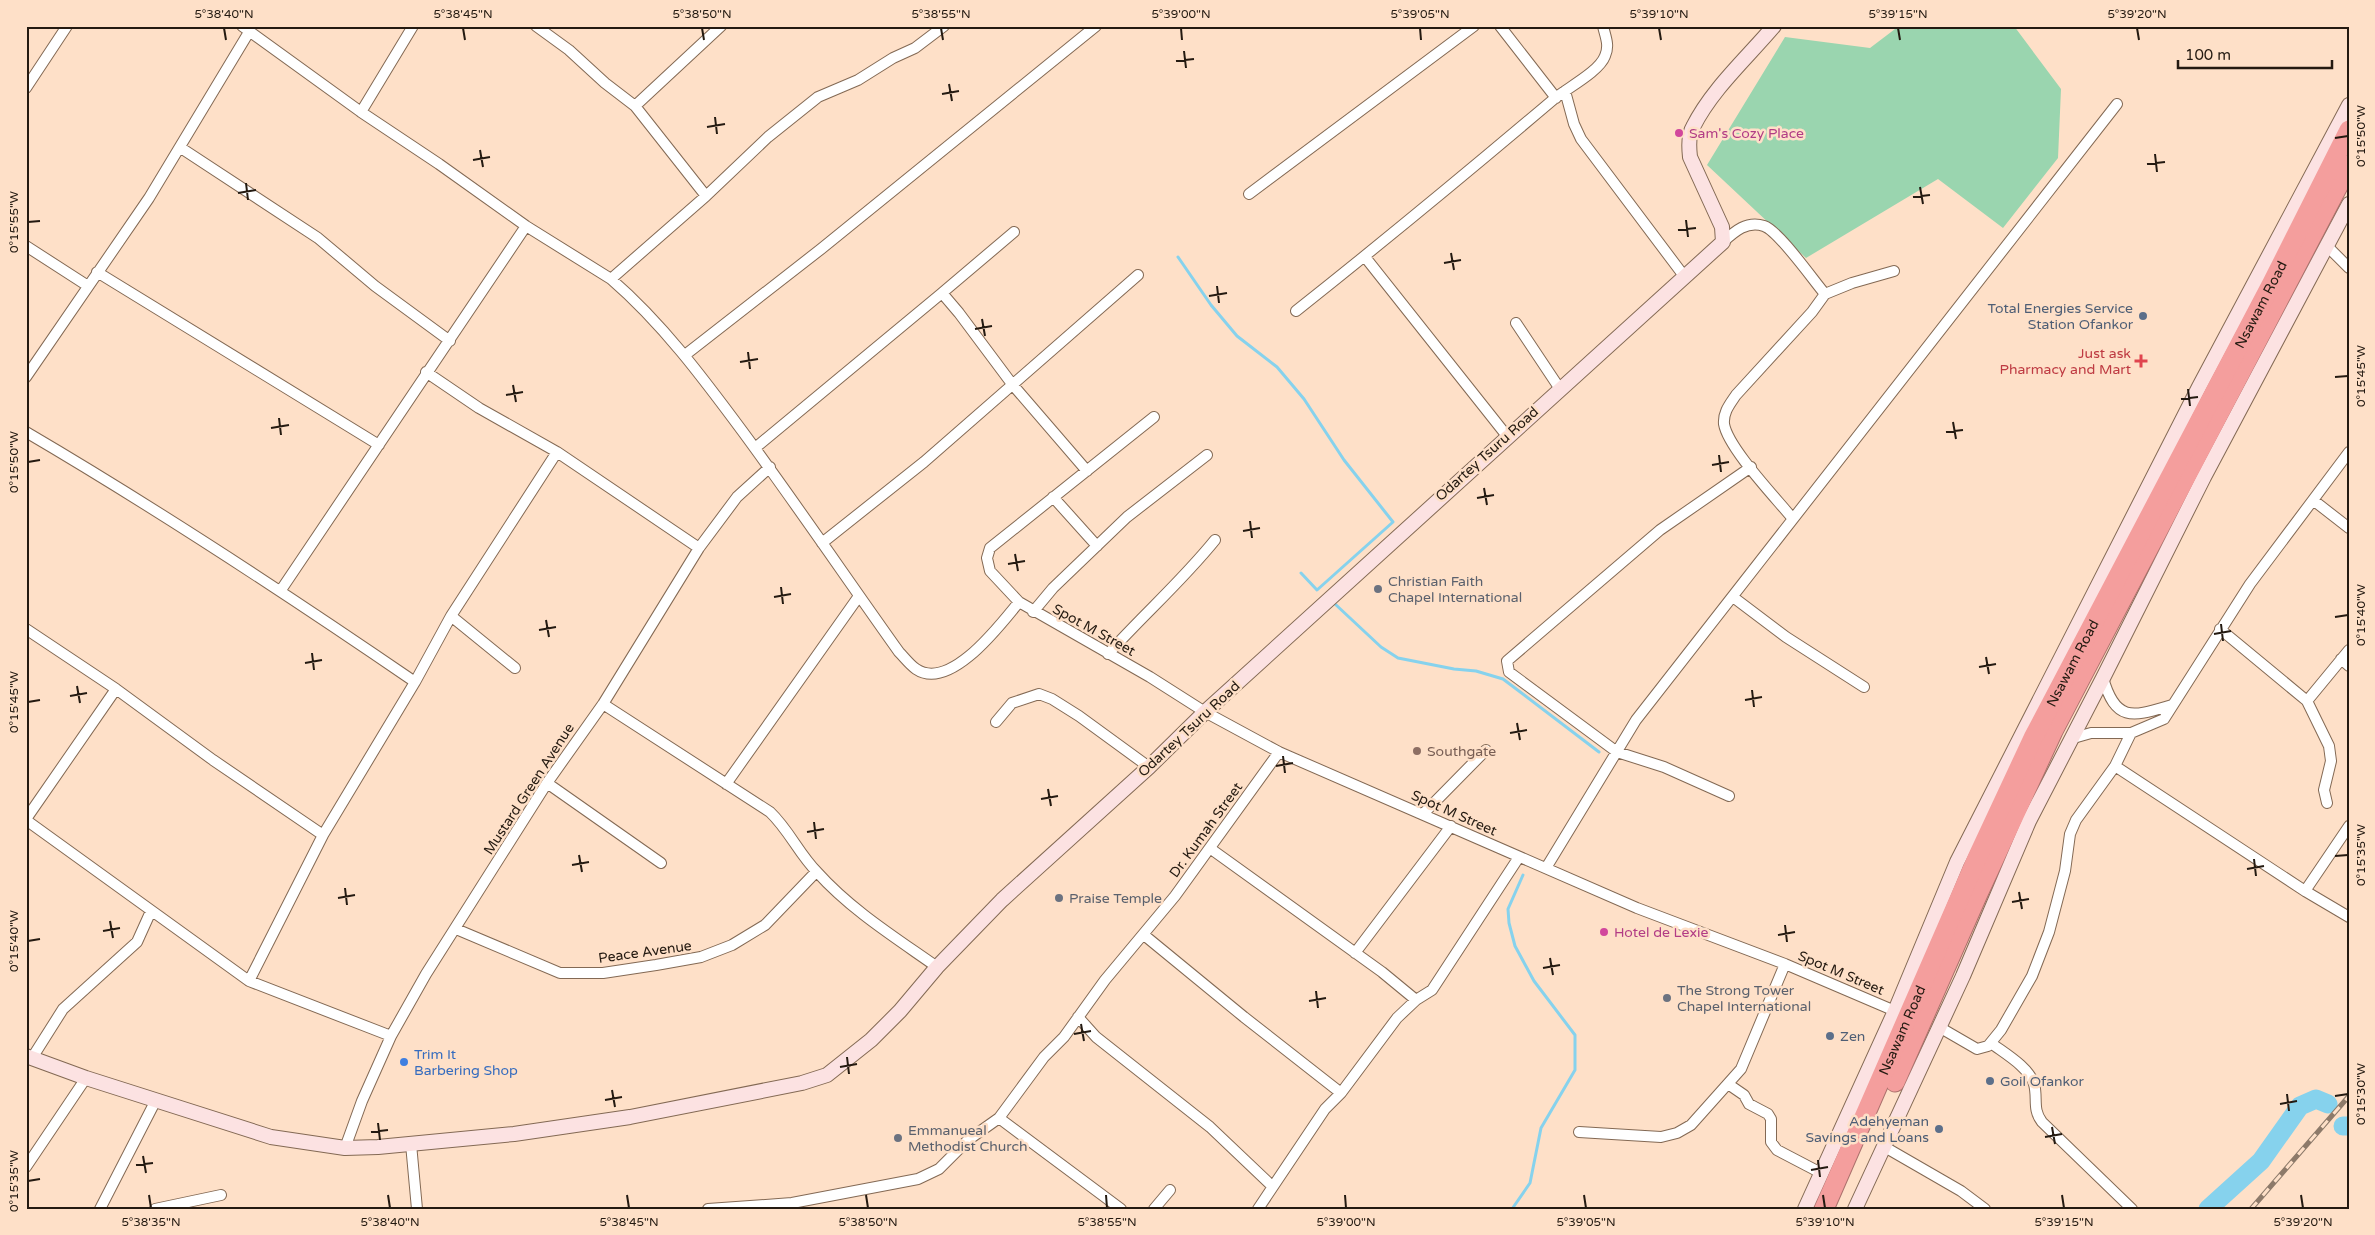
<svg xmlns="http://www.w3.org/2000/svg" width="2375" height="1235" viewBox="0 0 2375 1235" font-family="'Varela Round',sans-serif">
	<rect width="100%" height="100%" fill="#fee0c8"/>
	<!-- green -->
	<path fill="#9ad5af" d="M1899,26H2014L2061,89L2058,158L2003,228L1938,179L1806,258L1707,165L1785,37L1870,48Z"/>
	<g fill="none" stroke-linecap="round" stroke-linejoin="round">
		<!-- stream -->
		<path stroke="#86d2ed" stroke-width="3" d="M1178,257L1211,305L1237,336L1277,367L1304,399L1344,460L1393,522L1317,590L1301,573
			M1335,604L1381,647L1398,658L1454,669L1476,671L1503,679L1599,752
			M1512,1209L1530,1183L1541,1128L1575,1070V1035L1534,981L1515,946L1509,923L1508,909L1523,875"/>
		<!-- river -->
		<path stroke="#86d2ed" stroke-width="19" d="M2343,1126H2349
			M2208,1209L2261,1161L2300,1106L2316,1099L2328,1104"/>
		<!-- street casing -->
		<g stroke="#836954" stroke-width="12">
			<path id="street" d="M242,26L361,112L439,164L526,226L611,279C662,323 703,378 743,432C796,504 847,579 899,652C904,657 910,665 916,669C950,692 1000,625 1019,602
				M536,26L569,50L605,83L635,106L706,196
				M1500,26L1556,98
				M26,88L67,26
				M1565,91L1574,124L1581,139L1684,276
				M635,106L721,26
				M361,112L413,26
				M181,148L318,238L375,286L450,341
				M1249,194L1474,26
				M1723,242C1734,232 1747,220 1764,226C1779,231 1813,280 1825,294
				M26,246L88,286
				M2327,246L2349,268
				M1365,257L1507,436
				M97,272L379,445
				M611,279L706,196L768,137L818,97L858,80L893,58L915,48L944,26
				M942,293L1014,232
				M1296,311C1383,242 1469,171 1554,99C1567,88 1599,72 1605,56C1610,45 1605,36 1603,26
				M1516,323L1560,389
				M685,355L821,249L1096,26
				M426,372L479,408L557,452L699,548
				M26,377L149,198L249,32
				M1154,417L990,548L987,558L990,571L1019,602L1150,677L1205,712L1279,752L1637,908L1785,964L1895,1011
				M26,432C159,510 288,595 415,682
				M755,448L942,293L959,313L1012,384L1087,471
				M1053,497L1097,546
				M2313,500L2349,528
				M1793,519C1776,498 1728,448 1724,424C1723,412 1730,404 1736,395L1812,312L1825,294L1852,283L1894,271
				M822,543L924,462L1138,275
				M281,590L526,226
				M1733,597L1786,637L1864,687
				M1033,612L1053,588L1127,517L1207,455
				M451,616L515,668
				M26,629L116,689L213,760L323,835
				M2220,629L2307,701L2329,746L2331,761L2324,790L2327,803
				M1108,654C1144,614 1181,582 1215,540
				M2341,659L2349,666
				M2103,678C2116,724 2134,716 2172,705
				M2307,701L2349,650
				M603,704L770,812C789,830 799,854 817,872C851,910 896,938 937,967
				M996,722L1012,703L1039,694L1052,699L1079,716L1149,767
				M2070,739L2091,733H2131L2164,719L2250,584L2349,452
				M2115,766L2305,891L2349,917
				M547,783L661,863
				M726,784L859,596
				M1729,796L1664,767L1617,752L1509,672L1507,661L1660,530L1751,467
				M1423,814L1486,750
				M26,819L116,689
				M26,820L249,981
				M1211,849L1382,972L1416,1000L1397,1018L1341,1093L1325,1109L1258,1209
				M1546,868L1636,720L2117,104
				M2305,891L2349,826
				M456,929L560,973H603L656,965L701,957L732,945L765,925L816,872
				M1144,935L1244,1017L1341,1093
				M1355,953L1451,826
				M1416,1000L1432,990L1519,857
				M1078,1017L1096,1037L1210,1127L1272,1186
				M1939,1027L1977,1049L1988,1046L2001,1030L2032,976L2049,932L2065,871L2070,834L2076,820L2115,766L2131,733
				M391,1036L249,981L323,835L415,682L451,616L557,452
				M1991,1043C2004,1053 2029,1067 2034,1084C2038,1098 2032,1109 2042,1122L2132,1209
				M32,1058L63,1009L137,942L151,911
				M1728,1084L1744,1095L1749,1104L1768,1114L1771,1119V1142L1777,1150L1821,1173
				M999,1118L1121,1209
				M1579,1132L1661,1137L1677,1133L1691,1125L1741,1069L1785,964
				M411,1144L417,1209
				M1883,1146L1961,1191L1985,1209
				M345,1148L362,1101L391,1036L426,974L547,783L603,704L699,548L737,497L770,467
				M26,1167L86,1078
				M100,1209L156,1100
				M155,1209L221,1195
				M708,1209L792,1203L918,1179L939,1169L968,1140L999,1118L1044,1057L1064,1037L1105,980L1175,896L1279,752
				M1154,1209L1170,1190"/>
		</g>
		<!-- secondary casing -->
		<g stroke="#836954" stroke-width="16">
			<path id="secondary" d="M26,1056L86,1078L271,1137L345,1148L378,1147L514,1134L630,1117L802,1083L827,1075L871,1040L900,1011L937,967L1002,900L1149,767L1205,712L1723,242L1722,227L1690,157C1689,148 1688,135 1693,127C1712,89 1747,58 1774,26
				M1805,1209L1895,1011L1957,862L2199,387L2349,105
				M1855,1209L1963,976L2029,821L2103,678L2204,477L2349,204"/>
		</g>
		<!-- highway casing -->
		<g stroke="#ab706c" stroke-width="21">
			<g id="highway">
				<path d="M1895,1082L1977,896L2053,731L2349,165"/>
				<path id="s1" d="M1824,1209L1977,858L2033,738L2272,283L2349,130"/>
			</g>
		</g>
		<!-- street -->
		<use href="#street" stroke="#fff" stroke-width="10"/>
		<!-- secondary -->
		<use href="#secondary" stroke="#fce2e2" stroke-width="14"/>
		<!-- highway -->
		<use href="#highway" stroke="#f49e9d" stroke-width="19"/>
		<!-- rail casing -->
		<g stroke="#8d7a6a" stroke-width="5">
			<path id="rail" d="M2251,1209L2349,1096"/>
		</g>
		<!-- rail -->
		<use href="#rail" stroke="#fee0c8" stroke-width="3" stroke-dasharray="9" stroke-linecap="butt"/>
	</g>
	<!-- ticks -->
	<path fill="none" stroke="#241a11" stroke-width="2" d="M224,28L226,40M463,28L465,40M702,28L704,40M941,28L943,40M1181,28L1182,40M1420,28L1421,40M1659,28L1661,40M1898,28L1900,40M2137,28L2139,40M1184,51L1186,68M1176,61L1194,59M949,84L952,101M942,94L959,91M715,117L717,134M707,127L725,124M2335,138L2348,136M480,150L483,167M2155,154L2157,172M473,160L490,157M2147,164L2165,162M246,183L248,200M1920,187L1923,204M238,193L256,190M1913,197L1930,195M1686,220L1688,237M28,222L40,221M1678,230L1696,228M1451,253L1454,270M1444,263L1461,260M1217,286L1219,303M1209,296L1227,293M982,319L985,336M975,329L992,326M748,352L750,369M740,362L758,359M2335,377L2348,376M513,385L516,402M2188,389L2190,406M506,395L523,392M2181,399L2198,397M279,418L281,435M1953,422L1956,439M271,428L289,425M1946,432L1963,430M1719,455L1721,472M28,462L40,460M1712,465L1729,462M1484,488L1487,505M1477,498L1494,495M1250,521L1252,538M1243,531L1260,528M1015,554L1018,571M1008,564L1025,561M781,587L783,604M774,597L791,594M2335,617L2348,615M546,620L549,637M2221,624L2223,641M539,630L556,627M2214,634L2231,631M312,653L314,670M1986,657L1989,674M305,663L322,660M1979,667L1996,664M77,686L80,703M1752,690L1754,707M70,696L87,693M1745,700L1762,697M28,702L40,700M1517,723L1520,740M1510,733L1527,730M1283,756L1285,773M1276,766L1293,763M1048,789L1051,806M1041,799L1058,796M814,822L816,839M807,832L824,829M579,855L582,872M2335,856L2348,855M2254,859L2256,876M572,865L589,862M2247,869L2264,866M345,888L347,905M2019,892L2022,909M338,898L355,895M2012,902L2029,899M110,921L113,938M1785,925L1787,942M103,931L120,928M1778,935L1795,932M28,941L40,939M1550,958L1553,975M1543,968L1560,965M1316,991L1318,1008M1309,1001L1326,998M1081,1024L1084,1041M1074,1034L1091,1031M847,1057L849,1074M840,1067L857,1064M612,1090L615,1107M2287,1094L2289,1111M2335,1096L2348,1094M605,1100L622,1097M2280,1104L2297,1101M378,1123L380,1140M2052,1127L2055,1144M371,1132L388,1130M2045,1137L2062,1134M143,1156L146,1173M1818,1160L1820,1177M136,1165L153,1163M1811,1170L1828,1167M28,1181L40,1179M149,1195L151,1208M388,1195L390,1208M627,1195L629,1208M866,1195L868,1208M1106,1195L1107,1208M1345,1195L1346,1208M1584,1195L1586,1208M1823,1195L1825,1208M2062,1195L2064,1208M2301,1195L2303,1208"/>
	<!-- markers -->
	<g fill="#d1479c" stroke="#fee0c8" stroke-width="2">
		<circle cx="1679" cy="133" r="5"/>
		<circle cx="1604" cy="932" r="5"/>
	</g>
	<g fill="#5c6f8a" stroke="#fee0c8" stroke-width="2">
		<circle cx="2143" cy="316" r="5"/>
		<circle cx="1830" cy="1036" r="5"/>
		<circle cx="1990" cy="1081" r="5"/>
		<circle cx="1939" cy="1129" r="5"/>
	</g>
	<path fill="#e0444e" stroke="#fee0c8" stroke-width="2" d="M2138.5 353.5h5v5h5v5h-5v5h-5v-5h-5v-5h5z"/>
	<g fill="#6b7280" stroke="#fee0c8" stroke-width="2">
		<circle cx="1378" cy="589" r="5"/>
		<circle cx="1059" cy="898" r="5"/>
		<circle cx="1667" cy="998" r="5"/>
		<circle cx="898" cy="1138" r="5"/>
	</g>
	<circle fill="#8d6e63" stroke="#fee0c8" stroke-width="2" cx="1417" cy="751" r="5"/>
	<circle fill="#3f7fe0" stroke="#fee0c8" stroke-width="2" cx="404" cy="1062" r="5"/>
	<g text-anchor="middle" dominant-baseline="central" stroke-width="5" stroke-linejoin="round" paint-order="stroke">
		<!-- hotel labels -->
		<g font-size="14" fill="#b23c85" stroke="#fee0c8" text-anchor="start">
			<text x="1689" y="133">Sam's Cozy Place</text>
			<text x="1614" y="932">Hotel de Lexie</text>
		</g>
		<!-- street labels -->
		<g font-size="14" fill="#241a11" stroke="#fee0c8">
			<text stroke="none"><textPath href="#s1" startOffset="1005">Nsawam Road</textPath></text>
			<text transform="translate(1487 454) rotate(-42)">Odartey Tsuru Road</text>
			<text transform="translate(1094 630) rotate(29)">Spot M Street</text>
			<text stroke="none"><textPath href="#s1" startOffset="600">Nsawam Road</textPath></text>
			<text transform="translate(1189 729) rotate(-43)">Odartey Tsuru Road</text>
			<text transform="translate(529 789) rotate(-57)">Mustard Green Avenue</text>
			<text transform="translate(1454 813) rotate(24)">Spot M Street</text>
			<text transform="translate(1206 830) rotate(-54)">Dr. Kumah Street</text>
			<text transform="translate(645 952) rotate(-8)">Peace Avenue</text>
			<text transform="translate(1841 973) rotate(23)">Spot M Street</text>
			<text stroke="none"><textPath href="#s1" startOffset="195">Nsawam Road</textPath></text>
		</g>
		<!-- service labels -->
		<g font-size="14" fill="#4e5e75" stroke="#fee0c8" text-anchor="end">
			<text x="2133" y="308">Total Energies Service<tspan x="2133" dy="16">Station Ofankor</tspan></text>
			<text x="1840" y="1036" text-anchor="start">Zen</text>
			<text x="2000" y="1081" text-anchor="start">Goil Ofankor</text>
			<text x="1929" y="1121">Adehyeman<tspan x="1929" dy="16">Savings and Loans</tspan></text>
		</g>
		<!-- health labels -->
		<g font-size="14" fill="#be3a42" stroke="#fee0c8" text-anchor="end">
			<text x="2131" y="353">Just ask<tspan x="2131" dy="16">Pharmacy and Mart</tspan></text>
		</g>
		<!-- worship labels -->
		<g font-size="14" fill="#5b616d" stroke="#fee0c8" text-anchor="start">
			<text x="1388" y="581">Christian Faith<tspan x="1388" dy="16">Chapel International</tspan></text>
			<text x="1069" y="898">Praise Temple</text>
			<text x="1677" y="990">The Strong Tower<tspan x="1677" dy="16">Chapel International</tspan></text>
			<text x="908" y="1130">Emmanueal<tspan x="908" dy="16">Methodist Church</tspan></text>
		</g>
		<!-- education labels -->
		<g font-size="14" fill="#785e54" stroke="#fee0c8" text-anchor="start">
			<text x="1427" y="751">Southgate</text>
		</g>
		<!-- shop labels -->
		<g font-size="14" fill="#366cbe" stroke="#fee0c8" text-anchor="start">
			<text x="414" y="1054">Trim It<tspan x="414" dy="16">Barbering Shop</tspan></text>
		</g>
	</g>
	<!-- border -->
	<rect width="2375" height="1235" fill="none" stroke="#fee0c8" stroke-width="55"/>
	<!-- scale -->
	<path d="M2178 60v8h154v-8" fill="none" stroke="#241a11" stroke-width="2.5"/>
	<text x="2185" y="60" font-size="15" fill="#241a11" stroke="#fee0c8" stroke-width="4" paint-order="stroke">100 m</text>
	<rect x="28" y="28" width="2320" height="1180" fill="none" stroke="#241a11" stroke-width="2"/>
	<g font-size="12" text-anchor="middle" fill="#241a11">
		<text x="224" y="18">5°38'40"N</text>
		<text x="463" y="18">5°38'45"N</text>
		<text x="702" y="18">5°38'50"N</text>
		<text x="941" y="18">5°38'55"N</text>
		<text x="1181" y="18">5°39'00"N</text>
		<text x="1420" y="18">5°39'05"N</text>
		<text x="1659" y="18">5°39'10"N</text>
		<text x="1898" y="18">5°39'15"N</text>
		<text x="2137" y="18">5°39'20"N</text>
		<text transform="translate(2361 136) rotate(-90)" y="4">0°15'50"W</text>
		<text transform="translate(14 222) rotate(-90)" y="4">0°15'55"W</text>
		<text transform="translate(2361 376) rotate(-90)" y="4">0°15'45"W</text>
		<text transform="translate(14 462) rotate(-90)" y="4">0°15'50"W</text>
		<text transform="translate(2361 615) rotate(-90)" y="4">0°15'40"W</text>
		<text transform="translate(14 702) rotate(-90)" y="4">0°15'45"W</text>
		<text transform="translate(2361 855) rotate(-90)" y="4">0°15'35"W</text>
		<text transform="translate(14 941) rotate(-90)" y="4">0°15'40"W</text>
		<text transform="translate(2361 1094) rotate(-90)" y="4">0°15'30"W</text>
		<text transform="translate(14 1181) rotate(-90)" y="4">0°15'35"W</text>
		<text x="151" y="1226">5°38'35"N</text>
		<text x="390" y="1226">5°38'40"N</text>
		<text x="629" y="1226">5°38'45"N</text>
		<text x="868" y="1226">5°38'50"N</text>
		<text x="1107" y="1226">5°38'55"N</text>
		<text x="1346" y="1226">5°39'00"N</text>
		<text x="1586" y="1226">5°39'05"N</text>
		<text x="1825" y="1226">5°39'10"N</text>
		<text x="2064" y="1226">5°39'15"N</text>
		<text x="2303" y="1226">5°39'20"N</text>
	</g>
</svg>
